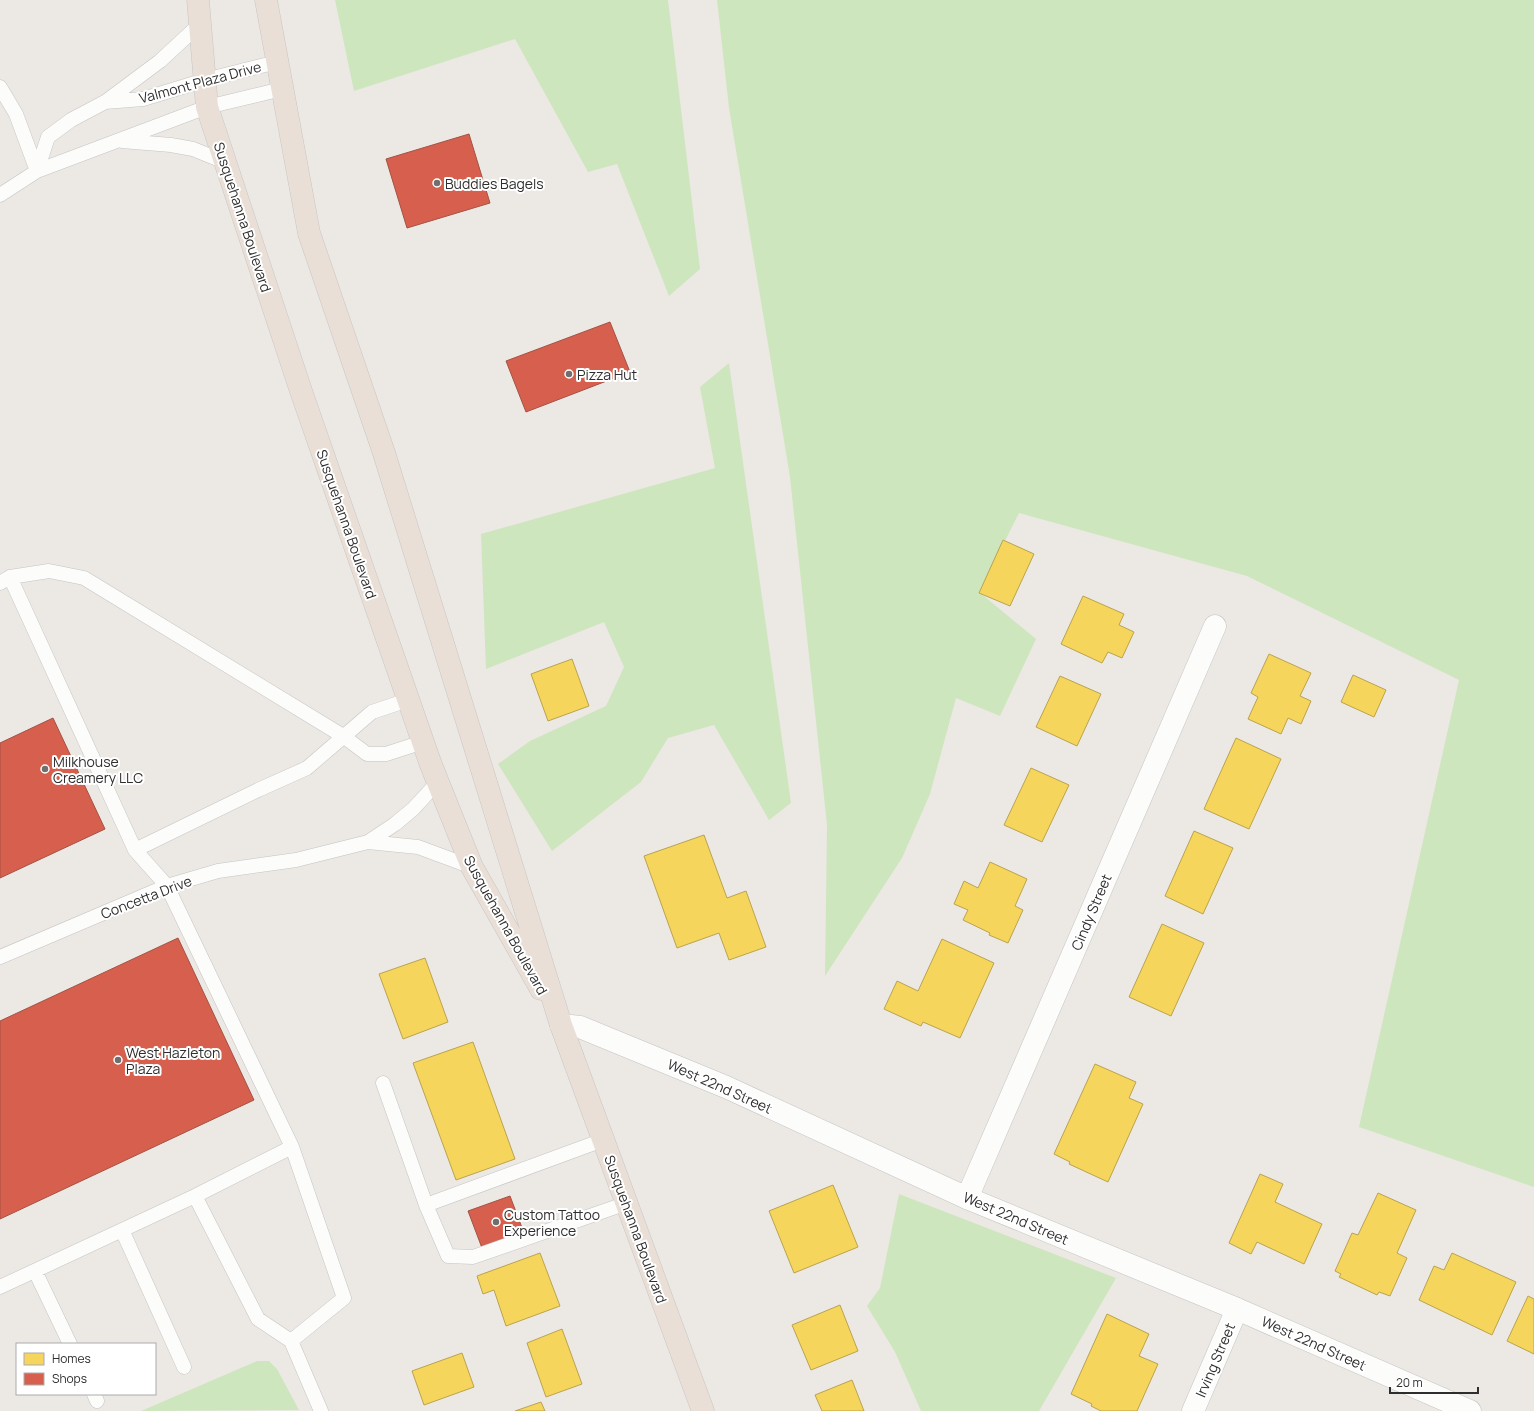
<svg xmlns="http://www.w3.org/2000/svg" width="1534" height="1411" viewBox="0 0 1534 1411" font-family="Manrope,sans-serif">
	<rect width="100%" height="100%" fill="#ece8e4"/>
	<!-- green -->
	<path fill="#cee6be" d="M335,0H668L700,269L669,296L617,164L588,172L515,39L354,91Z
		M717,0H1534V1187L1359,1127L1459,680L1247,576L1019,513L979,592L1036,639L1000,716L956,698L930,794L902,858L825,976L827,825L790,477L729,108Z
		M729,363L791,803L769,820L714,725L668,738L641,782L552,851L498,764L530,741L606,706L624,667L604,622L486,669L481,534L715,468L700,387Z
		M899,1194L1116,1278L1039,1411H921L895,1352L867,1306L880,1288Z
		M257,1361H269L277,1369L299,1410L141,1411Z"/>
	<!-- homes -->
	<path fill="#f6d55c" stroke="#baa34e" d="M1003,540L1034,554L1010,606L979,593Z
		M1083,596L1124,614L1119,625L1134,632L1122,658L1108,652L1102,663L1061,644Z
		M1269,654L1311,673L1300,696L1311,701L1301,724L1288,718L1281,734L1248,719L1258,697L1251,693Z
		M572,659L589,706L548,721L531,674Z
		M1353,675L1386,690L1374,717L1341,702Z
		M1060,676L1101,694L1077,746L1036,727Z
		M1236,738L1281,759L1249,829L1204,809Z
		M1031,768L1069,785L1042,842L1004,825Z
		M1194,831L1233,848L1203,914L1165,896Z
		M704,835L727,898L746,891L766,947L729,960L719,933L677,948L644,856Z
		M990,862L1027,879L1015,906L1023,910L1008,943L989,935L990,933L963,920L968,910L954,904L964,881L978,888Z
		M1162,924L1204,943L1171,1016L1129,997Z
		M942,939L994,963L960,1038L923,1022L921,1026L884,1009L897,981L918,991Z
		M425,958L448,1022L403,1039L379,974Z
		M473,1042L515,1159L456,1180L413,1063Z
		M1095,1064L1136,1082L1129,1098L1143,1104L1108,1182L1069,1164L1070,1162L1054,1154Z
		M1260,1174L1283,1184L1275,1202L1322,1224L1304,1264L1257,1242L1251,1254L1229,1243Z
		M833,1185L858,1247L794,1273L769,1211Z
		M1378,1193L1416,1210L1397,1253L1407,1258L1390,1296L1379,1292L1377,1295L1339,1277L1341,1274L1335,1271L1352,1233L1358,1235Z
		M540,1253L560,1306L506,1326L494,1290L483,1294L477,1276Z
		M1452,1253L1516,1282L1492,1335L1419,1300L1434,1266L1444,1270Z
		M1528,1296L1534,1299V1354L1507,1341Z
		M840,1305L858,1351L811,1370L792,1325Z
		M1107,1314L1149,1334L1139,1356L1158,1364L1137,1411H1101L1091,1406L1092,1404L1071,1394Z
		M562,1329L582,1384L546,1397L527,1343Z
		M462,1353L474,1387L424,1405L412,1371Z
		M852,1380L864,1411H822L815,1395Z
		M541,1402L545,1411H515Z"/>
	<!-- shops -->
	<path fill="#d6604d" stroke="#a45144" d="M469,134L490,203L407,228L386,159Z
		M610,322L630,372L526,412L506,361Z
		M53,718L105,829L0,878V743Z
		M178,938L254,1100L0,1219V1021Z
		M510,1196L524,1233L482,1248L468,1211Z"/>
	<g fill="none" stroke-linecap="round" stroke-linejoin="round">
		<!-- lane casing -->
		<g stroke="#c5c4c5" stroke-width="15">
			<path id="lane" d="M0,87L16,114L37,171
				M105,102L160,61L200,24
				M122,141L171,145L193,149L225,162
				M37,171L48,137L71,120L105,102L143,99L205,80L277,62
				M0,195L37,171L207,107L282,89
				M10,577L135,850L167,886L292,1147L344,1298L291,1341L321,1411
				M0,583L10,577L49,571L84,578L343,736L367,754H386L423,742
				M368,842L418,847L472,867
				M135,850L258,790L307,768L372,712L408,700
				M0,957L167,886L218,871L296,860L368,842L395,824L413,809L438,782
				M383,1083L426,1205L603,1140
				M195,1196L258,1319L291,1341
				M426,1205L448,1256L473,1257L627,1203
				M122,1230L184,1367
				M35,1271L70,1344
				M0,1287L195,1196L292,1147
				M94,1394L97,1401"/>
		</g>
		<!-- street casing -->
		<g stroke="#c5c4c5" stroke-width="23">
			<path id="street" d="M967,1198L1215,626
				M1193,1411L1237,1309"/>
		</g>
		<!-- secondary casing -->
		<g stroke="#c5c4c5" stroke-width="23">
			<path id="secondary" d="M561,1025L580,1027L726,1087L967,1198L1237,1309L1470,1411"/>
		</g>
		<!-- highway casing -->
		<g stroke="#c6c5c4" stroke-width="23">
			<path id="highway" d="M198,0L207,107L301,391L431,765L472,867L541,989
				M266,0L309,233L384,453L561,1025L703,1411"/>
		</g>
		<!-- lane -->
		<use href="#lane" stroke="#fcfcfb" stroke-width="14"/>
		<!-- street -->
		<use href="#street" stroke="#fcfcfb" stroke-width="22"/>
		<!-- secondary -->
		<use href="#secondary" stroke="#fcfcfb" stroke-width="22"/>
		<!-- highway -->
		<use href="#highway" stroke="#eadfd6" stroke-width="22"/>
	</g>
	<!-- markers -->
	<g fill="#706f6e" stroke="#fff" stroke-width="1.5">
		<circle cx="437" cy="183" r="4"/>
		<circle cx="569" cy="374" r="4"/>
		<circle cx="45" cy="769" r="4"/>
		<circle cx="118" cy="1060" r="4"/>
		<circle cx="496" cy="1222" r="4"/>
	</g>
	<g text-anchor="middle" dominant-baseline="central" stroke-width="4" stroke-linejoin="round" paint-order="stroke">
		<!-- street labels -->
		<g font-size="14" fill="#2e2e2e" stroke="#fff">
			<text transform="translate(200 82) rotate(-15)">Valmont Plaza Drive</text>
			<text transform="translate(243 217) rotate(72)">Susquehanna Boulevard</text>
			<text transform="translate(347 524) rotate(71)">Susquehanna Boulevard</text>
			<text transform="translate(146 897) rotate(-21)">Concetta Drive</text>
			<text transform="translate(1091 912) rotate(-67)">Cindy Street</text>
			<text transform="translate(506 925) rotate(61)">Susquehanna Boulevard</text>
			<text transform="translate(720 1086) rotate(24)">West 22nd Street</text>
			<text transform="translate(1016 1218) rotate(23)">West 22nd Street</text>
			<text transform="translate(636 1229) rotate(70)">Susquehanna Boulevard</text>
			<text transform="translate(1314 1343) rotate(24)">West 22nd Street</text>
			<text transform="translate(1215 1360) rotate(-67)">Irving Street</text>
		</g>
		<!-- poi labels -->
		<g font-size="14" fill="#2e2e2e" stroke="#fff" text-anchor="start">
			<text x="445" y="183">Buddies Bagels</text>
			<text x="577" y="374">Pizza Hut</text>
			<text x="53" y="761">Milkhouse<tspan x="53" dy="16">Creamery LLC</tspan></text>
			<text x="126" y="1052">West Hazleton<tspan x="126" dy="16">Plaza</tspan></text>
			<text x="504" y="1214">Custom Tattoo<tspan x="504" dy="16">Experience</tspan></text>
		</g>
	</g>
	<!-- legend -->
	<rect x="16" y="1343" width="140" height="52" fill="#ffffff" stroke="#ababab"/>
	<rect x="24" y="1353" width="20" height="12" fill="#f6d55c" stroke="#ababab"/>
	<text x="52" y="1363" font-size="12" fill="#2e2e2e">Homes</text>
	<rect x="24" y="1373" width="20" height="12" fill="#d6604d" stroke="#ababab"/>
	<text x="52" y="1383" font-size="12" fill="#2e2e2e">Shops</text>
	<!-- scale -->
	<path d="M1390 1387v6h88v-6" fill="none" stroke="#2e2e2e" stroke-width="2"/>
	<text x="1396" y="1387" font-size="12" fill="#2e2e2e" stroke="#ffffff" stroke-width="3" paint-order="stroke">20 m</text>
</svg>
